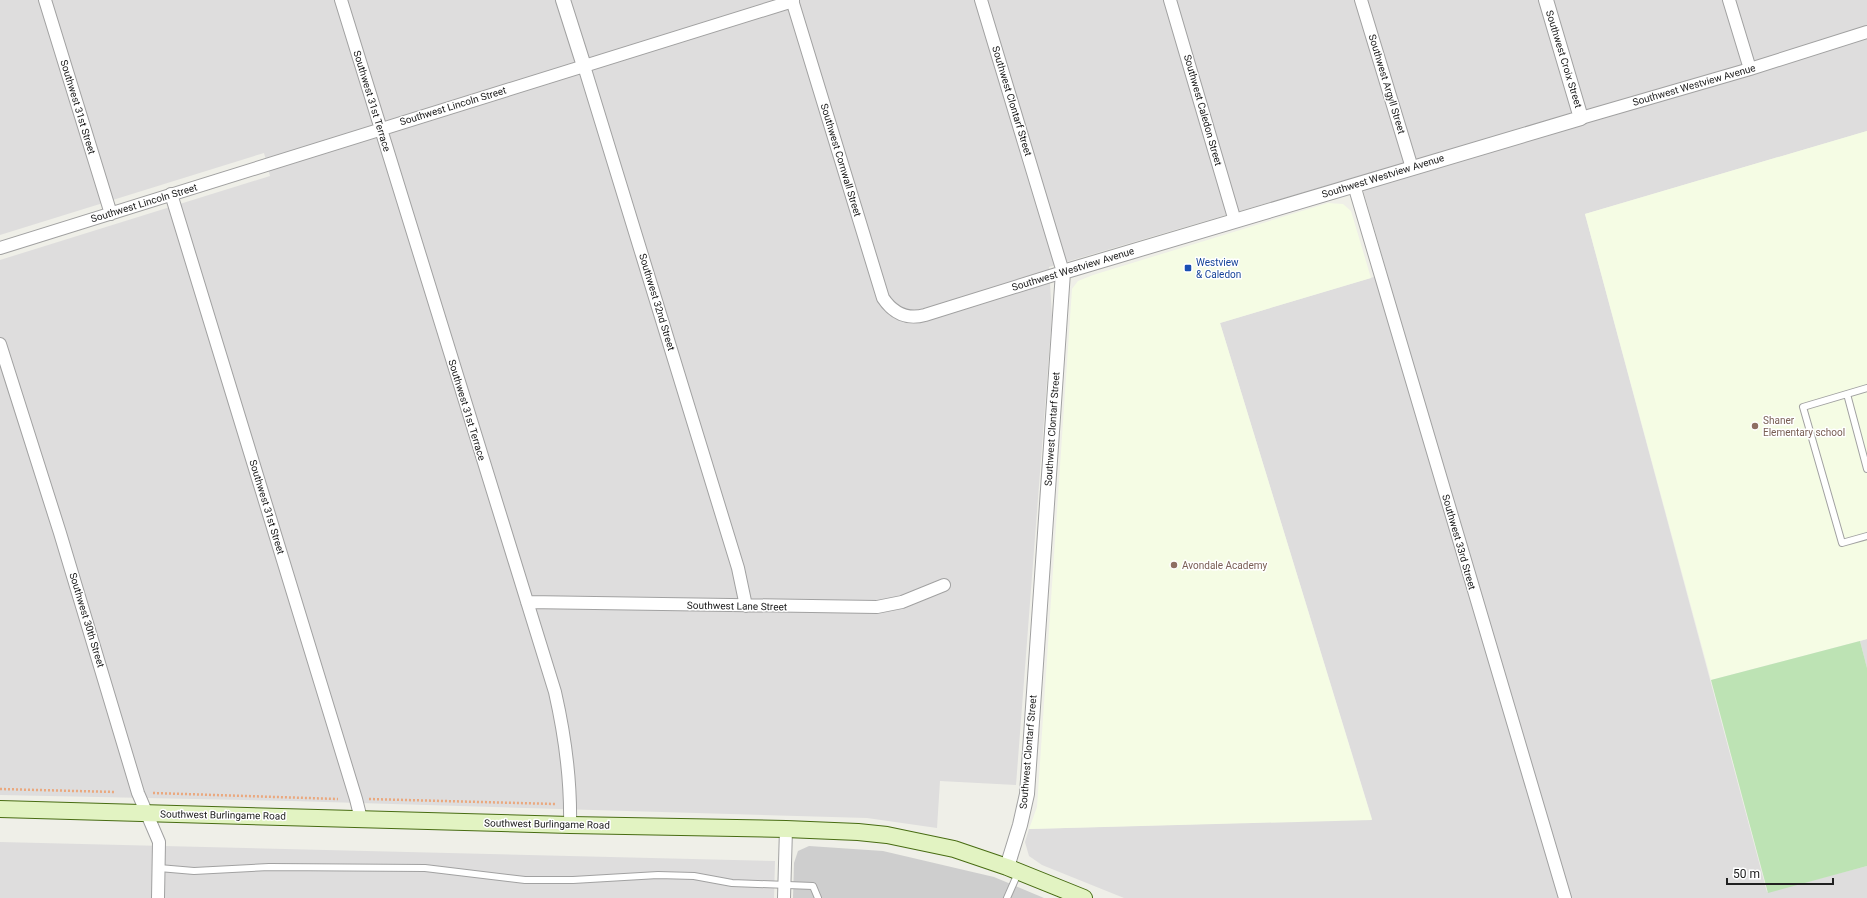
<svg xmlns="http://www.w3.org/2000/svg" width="1867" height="898" viewBox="0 0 1867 898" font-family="Roboto,sans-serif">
	<rect width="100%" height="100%" fill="#efefe8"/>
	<!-- residential -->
	<path fill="#dedddd" d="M0,0H1867V131L1585,214L1767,892L1867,866V898H1124L1042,865L1029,856L1025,842L1029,829L1372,819L1220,323L1387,273L1359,176L1049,267L1052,316L1016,785L940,781L937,828L867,818L292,801L0,795V260L270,176L264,153L0,235Z
		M1867,639V668L1860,641Z
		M0,842L775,861L774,898H0Z"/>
	<!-- education -->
	<path fill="#f5fce4" d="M1867,131V639L1711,680L1585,214Z
		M1328,203L1343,204L1351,211L1371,278L1220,323L1372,820L1029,829L1037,807L1072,289L1078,281L1093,275Z"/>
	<!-- religious -->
	<path fill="#cecece" d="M809,846L883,851L994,877L1044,898H793L794,863L798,851Z"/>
	<!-- grass -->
	<path fill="#bde3b4" d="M1860,641L1867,668V866L1768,893L1711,680Z"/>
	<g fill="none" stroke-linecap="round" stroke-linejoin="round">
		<!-- service casing -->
		<g stroke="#a1a1a1" stroke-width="8">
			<path id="service" d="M1867,388L1803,407L1842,543L1867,536
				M1847,394L1867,469
				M159,868L194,871L269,867L425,868L525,880H573L658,875L694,876L732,883L813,886L818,898
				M1007,898L1018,873"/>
		</g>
		<!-- minor casing -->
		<g stroke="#a1a1a1" stroke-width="14">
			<path id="minor" d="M45,0L111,214
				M341,0L555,692C565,736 571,780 570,825
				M792,0L883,298C893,313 907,320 925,315L1063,272L981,0
				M1170,0L1235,221
				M1361,0L1412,168
				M1729,0L1750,69
				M584,66L738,568L746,606
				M1581,118L1750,69L1867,32
				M1354,185L1565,898
				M171,194L356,799L361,819
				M0,248L793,1
				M0,344L60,533L138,793L159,842L158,898
				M527,602L877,607L902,602L944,585
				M784,898L786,829"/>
		</g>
		<!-- tertiary casing -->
		<g stroke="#a1a1a1" stroke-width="16">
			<path id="tertiary" d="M563,0L584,66
				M1007,867L1020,825L1027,794L1063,272L1581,118L1546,0"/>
		</g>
		<!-- secondary casing -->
		<g stroke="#486c12" stroke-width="18">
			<path id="secondary" d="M0,809L570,825L786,829L858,832L887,835L954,849L1007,867L1084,898"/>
		</g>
		<!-- path -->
		<path stroke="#eaa87e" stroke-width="2.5" stroke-dasharray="2 2" stroke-linecap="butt" d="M0,789L115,792
			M153,793L338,799
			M369,799L555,804"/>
		<!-- service -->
		<use href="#service" stroke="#fff" stroke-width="6"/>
		<!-- minor -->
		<use href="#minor" stroke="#fff" stroke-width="12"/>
		<!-- tertiary -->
		<use href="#tertiary" stroke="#fff" stroke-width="14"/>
		<!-- secondary -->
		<use href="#secondary" stroke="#e2f3c2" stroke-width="16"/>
	</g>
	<!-- markers -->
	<rect fill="#1a4fb4" stroke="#fff" stroke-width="1.5" x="1184" y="264" width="8" height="8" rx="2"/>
	<g fill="#8d6e63" stroke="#fff" stroke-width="1.5">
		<circle cx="1755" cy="426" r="4"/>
		<circle cx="1174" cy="565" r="4"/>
	</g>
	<g text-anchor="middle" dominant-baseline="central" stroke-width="3" stroke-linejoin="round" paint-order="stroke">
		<!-- street labels -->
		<g font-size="10" fill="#202020" stroke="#fff">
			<text transform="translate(1564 59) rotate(73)">Southwest Croix Street</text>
			<text transform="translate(1387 84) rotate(73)">Southwest Argyll Street</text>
			<text transform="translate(1694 85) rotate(-16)">Southwest Westview Avenue</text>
			<text transform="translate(372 101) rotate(73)">Southwest 31st Terrace</text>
			<text transform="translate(1012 101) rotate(73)">Southwest Clontarf Street</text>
			<text transform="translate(453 106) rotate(-17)">Southwest Lincoln Street</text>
			<text transform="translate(78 107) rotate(73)">Southwest 31st Street</text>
			<text transform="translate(1203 110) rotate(74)">Southwest Caledon Street</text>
			<text transform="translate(841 160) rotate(73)">Southwest Cornwall Street</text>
			<text transform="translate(1383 176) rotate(-17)">Southwest Westview Avenue</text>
			<text transform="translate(144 203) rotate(-17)">Southwest Lincoln Street</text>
			<text transform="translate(1073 269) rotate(-17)">Southwest Westview Avenue</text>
			<text transform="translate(657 302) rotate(73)">Southwest 32nd Street</text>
			<text transform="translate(467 410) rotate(73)">Southwest 31st Terrace</text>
			<text transform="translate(1052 429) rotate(-86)">Southwest Clontarf Street</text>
			<text transform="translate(267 507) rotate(73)">Southwest 31st Street</text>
			<text transform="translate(1459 542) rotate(74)">Southwest 33rd Street</text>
			<text transform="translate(737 606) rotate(1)">Southwest Lane Street</text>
			<text transform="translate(87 620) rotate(73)">Southwest 30th Street</text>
			<text transform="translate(1028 752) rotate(-85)">Southwest Clontarf Street</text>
			<text transform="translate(223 815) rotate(1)">Southwest Burlingame Road</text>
			<text transform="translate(547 824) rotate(1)">Southwest Burlingame Road</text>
		</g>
		<!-- transit labels -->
		<g font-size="10" fill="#164399" stroke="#fff" text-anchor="start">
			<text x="1196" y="262">Westview<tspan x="1196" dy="12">&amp; Caledon</tspan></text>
		</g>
		<!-- education labels -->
		<g font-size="10" fill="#785e54" stroke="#fff" text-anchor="start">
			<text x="1763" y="420">Shaner<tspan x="1763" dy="12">Elementary school</tspan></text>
			<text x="1182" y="565">Avondale Academy</text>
		</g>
	</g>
	<!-- scale -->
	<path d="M1727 878v6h106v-6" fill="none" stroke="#202020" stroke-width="2"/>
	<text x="1733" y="878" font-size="12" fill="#202020" stroke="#ffffff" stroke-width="3" paint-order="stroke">50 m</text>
</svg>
